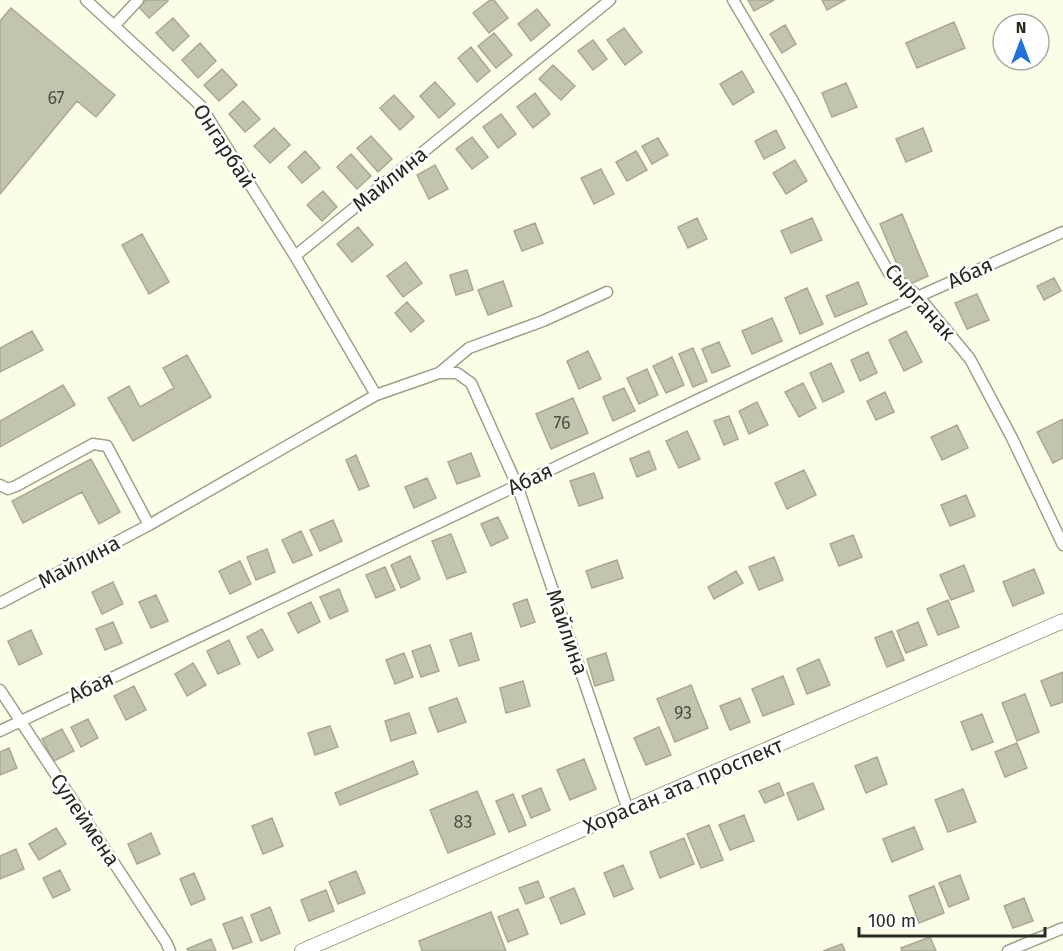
<svg xmlns="http://www.w3.org/2000/svg" width="1063" height="951" viewBox="0 0 1063 951" font-family="'Fira Sans',sans-serif">
	<rect width="100%" height="100%" fill="#fcfde6"/>
	<!-- building -->
	<path fill="#c3c4ae" stroke="#a9a994" stroke-width="1.5" d="M146,0H166L168,1L149,18L139,7Z
		M490,0H494L508,18L489,33L473,13Z
		M748,0H774L754,11Z
		M822,0H845L827,10Z
		M11,8L115,95L96,117L77,101L0,194V21Z
		M537,9L550,25L531,41L518,24Z
		M173,18L189,36L173,51L156,33Z
		M954,22L965,48L917,68L906,43Z
		M785,25L796,44L782,53L770,34Z
		M624,28L642,52L625,65L607,40Z
		M494,33L512,55L496,68L478,46Z
		M593,40L607,59L593,70L578,51Z
		M200,43L216,61L198,78L182,60Z
		M471,47L490,71L477,82L458,58Z
		M553,65L575,86L561,100L539,79Z
		M222,69L237,85L219,101L204,85Z
		M742,71L754,92L733,105L720,84Z
		M435,82L455,104L439,118L420,96Z
		M846,83L857,107L832,117L822,93Z
		M535,93L550,114L533,128L517,107Z
		M394,95L414,117L400,130L380,108Z
		M243,101L260,119L245,132L229,114Z
		M501,114L516,134L498,148L483,127Z
		M274,128L290,145L270,163L254,146Z
		M923,128L932,151L906,162L896,139Z
		M776,130L785,148L764,159L755,141Z
		M371,136L392,159L378,172L357,148Z
		M472,137L488,157L472,169L456,149Z
		M658,138L668,155L652,164L642,146Z
		M305,151L320,168L302,183L288,167Z
		M636,151L647,170L627,181L616,162Z
		M351,154L371,176L357,189L337,167Z
		M795,160L807,181L786,194L773,173Z
		M435,165L448,189L429,199L417,175Z
		M601,169L614,194L594,204L581,178Z
		M323,191L337,207L322,221L307,205Z
		M902,214L928,276L906,286L880,224Z
		M697,218L707,239L688,248L678,227Z
		M812,218L822,240L791,253L781,231Z
		M535,223L543,243L522,251L514,231Z
		M358,227L373,245L352,262L337,244Z
		M142,234L169,282L149,294L122,245Z
		M406,262L422,283L403,297L387,276Z
		M467,270L473,290L456,295L450,275Z
		M1054,278L1061,291L1044,300L1037,286Z
		M503,281L512,306L488,315L478,290Z
		M858,282L867,304L835,317L826,296Z
		M807,288L823,324L800,334L785,298Z
		M977,294L989,320L967,329L955,303Z
		M407,302L424,321L411,332L395,313Z
		M772,318L782,341L752,354L742,331Z
		M32,331L43,350L0,372V348Z
		M906,331L922,362L904,371L889,340Z
		M719,342L730,366L712,373L702,349Z
		M693,348L707,381L693,387L679,354Z
		M588,351L601,379L579,389L567,361Z
		M868,352L877,373L860,381L851,360Z
		M187,355L211,397L133,441L108,398L129,386L140,407L174,388L163,368Z
		M672,357L684,385L666,393L653,366Z
		M831,363L844,392L823,402L810,373Z
		M647,369L658,395L639,404L627,378Z
		M803,383L816,408L799,417L785,392Z
		M63,385L75,405L0,447V421Z
		M624,388L635,411L613,421L603,397Z
		M885,392L894,412L876,420L867,401Z
		M573,398L588,433L551,449L536,414Z
		M757,402L768,425L749,434L739,411Z
		M729,416L738,439L724,445L714,421Z
		M1063,419V458L1053,463L1037,432Z
		M957,425L968,448L942,460L931,437Z
		M687,431L700,459L679,468L666,441Z
		M649,451L656,469L637,477L630,459Z
		M471,453L480,476L457,484L448,462Z
		M356,455L369,486L359,490L346,460Z
		M91,459L120,512L99,524L82,492L23,523L12,501Z
		M804,470L816,495L787,509L775,483Z
		M594,473L603,498L579,506L570,481Z
		M427,478L436,498L414,508L405,487Z
		M966,495L975,516L950,526L941,505Z
		M498,517L508,538L491,546L481,524Z
		M333,520L342,541L320,551L310,530Z
		M301,531L312,555L293,563L282,540Z
		M451,534L466,572L447,579L432,541Z
		M853,535L862,557L839,566L830,544Z
		M267,549L275,572L256,580L247,557Z
		M410,556L420,579L401,588L391,565Z
		M774,557L783,580L759,590L749,567Z
		M617,560L623,578L592,588L586,571Z
		M240,561L251,584L230,594L219,571Z
		M964,565L974,591L951,600L940,575Z
		M385,567L395,590L376,598L366,575Z
		M1034,569L1044,593L1013,606L1003,582Z
		M736,571L743,583L714,599L708,587Z
		M113,582L123,604L102,614L92,592Z
		M339,589L348,611L330,619L320,597Z
		M156,595L168,621L151,628L139,602Z
		M527,599L535,622L521,627L513,604Z
		M948,600L959,627L938,635L927,609Z
		M311,602L320,622L298,633L288,613Z
		M113,622L122,643L105,650L96,629Z
		M918,622L927,645L906,653L897,631Z
		M262,629L273,650L258,658L247,637Z
		M31,630L42,654L19,665L8,641Z
		M892,631L904,660L887,667L875,638Z
		M471,633L479,660L459,666L450,640Z
		M229,640L240,664L218,674L207,651Z
		M430,645L439,671L421,677L412,651Z
		M404,653L413,677L395,684L386,660Z
		M606,653L614,680L595,686L587,659Z
		M819,659L830,685L807,694L797,669Z
		M193,663L206,685L187,696L175,674Z
		M1063,672V702L1051,706L1041,681Z
		M783,676L794,704L763,716L752,689Z
		M523,681L530,706L506,713L500,688Z
		M691,685L708,728L675,742L657,699Z
		M134,686L146,710L126,720L114,696Z
		M1025,694L1039,732L1017,741L1002,703Z
		M457,698L466,722L438,732L429,708Z
		M740,698L750,722L730,730L720,706Z
		M409,713L416,733L391,741L385,721Z
		M982,714L993,742L972,750L961,722Z
		M88,719L98,738L81,747L71,727Z
		M330,726L338,747L315,755L308,733Z
		M659,727L671,755L646,765L634,738Z
		M62,729L74,751L54,761L42,739Z
		M1017,743L1027,768L1005,777L995,752Z
		M9,748L17,768L0,775V752Z
		M877,757L887,784L866,793L855,766Z
		M584,759L596,789L570,800L557,770Z
		M413,761L418,774L340,805L335,793Z
		M779,783L784,795L765,803L759,791Z
		M813,783L824,809L798,820L787,793Z
		M541,788L550,810L531,818L522,796Z
		M963,789L976,822L948,832L935,800Z
		M477,791L495,834L448,853L430,810Z
		M513,794L526,825L509,832L496,801Z
		M744,815L754,841L730,850L719,825Z
		M272,818L283,846L263,854L252,826Z
		M709,825L723,860L701,868L687,834Z
		M914,827L923,849L892,862L883,839Z
		M56,828L66,844L39,860L29,844Z
		M151,833L160,854L137,864L128,844Z
		M684,838L694,864L660,878L650,852Z
		M16,849L24,869L0,879V856Z
		M623,865L633,889L614,897L604,873Z
		M60,870L70,890L53,898L43,878Z
		M356,871L365,893L338,904L329,882Z
		M194,873L205,899L191,905L180,879Z
		M960,875L969,899L949,907L939,883Z
		M538,881L544,897L526,904L519,888Z
		M934,886L944,913L919,923L909,896Z
		M574,888L585,914L561,924L550,898Z
		M326,890L334,911L309,921L301,900Z
		M1024,898L1033,921L1013,928L1004,906Z
		M270,907L280,933L261,941L251,915Z
		M518,909L528,934L508,942L498,917Z
		M491,912L506,951H422L419,941Z
		M242,917L252,942L233,949L223,924Z
		M930,937L936,951H902L901,948Z
		M211,939L216,951H188L187,949Z
		M842,944L845,951H823Z"/>
	<g fill="none" stroke-linecap="round" stroke-linejoin="round">
		<!-- street casing -->
		<g stroke="#a0a08b" stroke-width="13">
			<path id="street" d="M86,0L200,105L295,256L376,395
				M733,0L790,96L889,273L918,296L970,359L1012,438L1063,545
				M114,26L138,0
				M295,256L610,0
				M439,373L469,348L543,321L607,292
				M0,485L8,489L16,486L93,444L107,446L149,525
				M0,603L149,525L376,395L439,373H457L471,383L517,485L628,810
				M0,690L166,942L170,951
				M0,731L870,318L1063,232
				M1008,951L1063,928"/>
		</g>
		<!-- secondary casing -->
		<g stroke="#a0a08b" stroke-width="16">
			<path id="secondary" d="M302,951L1063,621"/>
		</g>
		<!-- street -->
		<use href="#street" stroke="#fff" stroke-width="10"/>
		<!-- secondary -->
		<use href="#secondary" stroke="#fff" stroke-width="14"/>
	</g>
	<g text-anchor="middle" dominant-baseline="central" stroke-width="5" stroke-linejoin="round" paint-order="stroke">
		<!-- number labels -->
		<g font-size="18" fill="#505044">
			<text x="56" y="98">67</text>
			<text x="562" y="423">76</text>
			<text x="683" y="713">93</text>
			<text x="463" y="822">83</text>
		</g>
		<!-- street labels -->
		<g font-size="21" fill="#2a2a21" stroke="#fff">
			<text transform="translate(224 146) rotate(57)">Онгарбай</text>
			<text transform="translate(390 179) rotate(-39)">Майлина</text>
			<text transform="translate(970 273) rotate(-24)">Абая</text>
			<text transform="translate(920 302) rotate(48)">Сырганак</text>
			<text transform="translate(530 479) rotate(-25)">Абая</text>
			<text transform="translate(79 562) rotate(-28)">Майлина</text>
			<text transform="translate(567 632) rotate(71)">Майлина</text>
			<text transform="translate(91 687) rotate(-25)">Абая</text>
			<text transform="translate(683 786) rotate(-23)">Хорасан ата проспект</text>
			<text transform="translate(85 820) rotate(56)">Сулеймена</text>
		</g>
	</g>
	<!-- north arrow -->
	<g transform="translate(1021 42)"><circle r="28" fill="#ffffff" stroke="#aaaaa6" stroke-width="1.5"/>
	<path d="M0-4.5L10 22L0 15L-10 22Z" fill="#2071db"/>
	<text y="-9" font-size="16" font-weight="bold" text-anchor="middle" fill="#2a2a21">N</text>
	</g>
	<!-- scale -->
	<path d="M859 927v9h186v-9" fill="none" stroke="#2a2a21" stroke-width="3"/>
	<text x="868" y="927" font-size="18" fill="#2a2a21" stroke="#ffffff" stroke-width="4.5" paint-order="stroke">100 m</text>
</svg>
